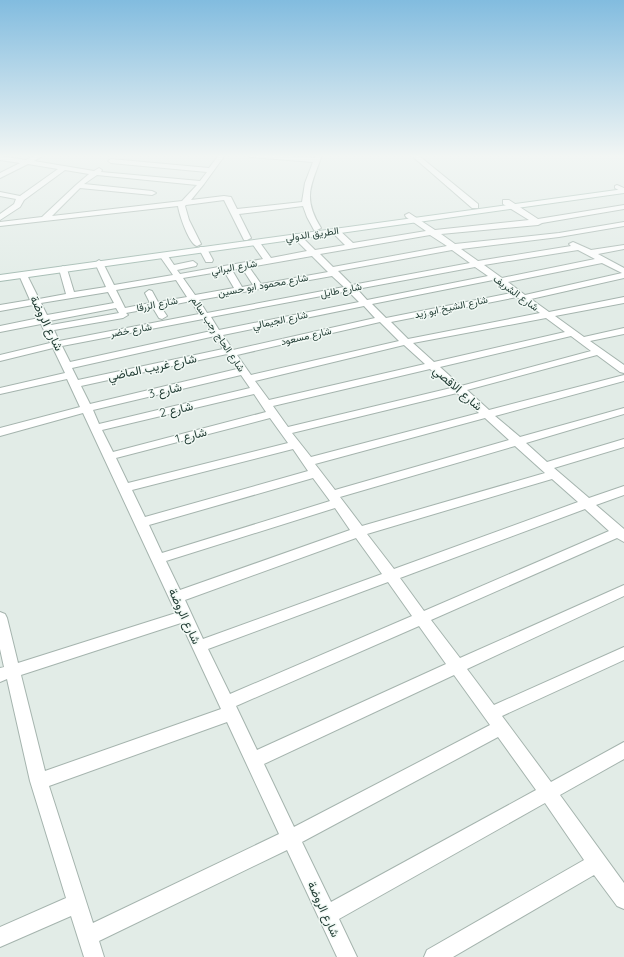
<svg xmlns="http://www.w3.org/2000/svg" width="624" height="957" viewBox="0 0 624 957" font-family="Quicksand,Vazirmatn,sans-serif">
	<rect width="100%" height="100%" fill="#e2ece7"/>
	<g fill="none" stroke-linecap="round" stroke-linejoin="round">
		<!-- street casing -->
		<g stroke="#a5b4ae" stroke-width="2">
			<path id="street" d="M36,155H44L34,161L94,171L99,168L102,170L101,172L200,181L207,172L111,163L108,161L111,159L209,168L219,155H225L204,184L191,200L224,196L231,197L237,209L302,202L305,183L313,162L250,157L247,155H277L315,158L316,155H322C311,186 302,197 321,228L317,230H314L307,217L303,206L239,214L251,238L247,240H244L224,200L186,205L185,206L189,220L201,244L197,246C189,244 179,214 178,206L0,226V222L42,217L76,185L89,174L65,170L24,200L20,207L0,220V214L14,204L16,199L0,196V192L20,196L58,169L28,164L0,178V173L20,163L0,160V156L26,160ZM97,175L197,185L182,201L52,216L80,188L152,195L156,193L152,191L84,184Z
				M411,155H418L478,204V208H472Z
				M617,185L624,188V193L615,188V186Z
				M503,200H509L538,219L624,205V209L542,223L538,225L441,234L455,244L559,233L624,222V226L559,237L461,249L478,261L571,246L569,244L573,242L591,250L624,245V249L598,254L624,268V278L531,299L549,312L624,297V303L555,316L584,337L624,328V334L590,341L624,365V373L620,372L597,355L467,390L489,410L624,375V381L495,416L520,437L624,408V414L526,443L547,462L624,439V447L554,468L589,498L624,486V495L596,505L624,529V542L617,538L431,620L460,658L624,585V596L467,669L494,705L624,647V660L502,716L551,782L624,742V759L560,795L624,883V909L617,906L594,875L453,957H424L427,950L584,860L545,803L339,919L357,957H337L287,850L99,941L104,957H84L71,916L0,947V927L66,898L30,781L7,679L0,682V668L4,667L0,649V612L5,614L7,618L18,663L176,613L83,413L0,436V428L80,407L67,379L0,394V388L65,373L53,348L0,361V355L50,343L41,324L0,332V326L39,318L33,305L0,311V305L30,300L19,275L23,272L26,273L39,299L66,294L59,269L63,266L67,269L74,292L106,287L95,263L99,260L103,263L114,285L173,275L159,255L163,253H166L174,265L193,261L197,264L196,266L177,270L180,274L263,259L251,242L255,240H258L271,258L307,251L292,236L296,234H299L315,250L345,245L331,231L335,229H338L353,243L426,231L406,217L405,215L409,213L435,230L529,220L503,204ZM430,235L447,246L333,267L320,254ZM452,250L470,263L352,285L338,271ZM578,250L595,259L502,278L484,265ZM312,256L328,272L261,284L249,267ZM602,263L622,273L525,295L508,282ZM475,267L488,276L367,300L357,289ZM242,268L253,285L242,287L232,270ZM224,271L234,288L195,295L183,278ZM332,276L344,287L207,313L199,300ZM176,280L187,297L158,302L152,291L149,290L145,293L150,303L125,308L116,290ZM493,280L511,293L386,318L372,304ZM348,291L359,302L219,330L211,317ZM108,292L114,303L47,315L41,303ZM517,297L540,313L408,339L391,322ZM191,301L199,314L59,341L54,330L123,318L128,315L126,313L153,308L159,318L162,319L167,316L161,307ZM364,306L375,318L233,350L223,335ZM116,308L119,313L51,325L49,321ZM546,318L565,332L434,362L413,343ZM203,319L211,331L70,362L62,346ZM380,322L399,341L251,375L237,355ZM215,336L223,349L78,380L72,368ZM571,336L591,351L461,386L440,367ZM404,345L425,364L269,400L255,381ZM227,354L237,369L90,404L81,386ZM430,369L451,388L288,427L273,406ZM241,375L250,388L99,424L93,410ZM457,393L479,413L311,457L292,433ZM254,394L266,412L113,452L102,430ZM270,418L288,443L128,483L116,458ZM485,418L509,440L335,490L315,464ZM515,446L545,473L362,526L340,497ZM293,449L308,471L145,517L132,490ZM313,478L330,501L162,553L149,525ZM552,479L578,502L394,569L367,534ZM335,508L350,530L180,590L166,561ZM585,509L609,531L424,611L400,578ZM356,538L382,574L203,639L185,600ZM388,582L412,616L230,694L208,649ZM181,623L221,709L45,771L21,675ZM419,626L446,664L257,750L236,706ZM454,675L490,725L294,827L264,764ZM227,722L279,834L93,923L49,786ZM498,737L536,790L331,902L302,842Z
				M200,247H206L213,260L212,262H206L199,249Z"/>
		</g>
		<!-- secondary casing -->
		<g stroke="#a0b8af" stroke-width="2">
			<path id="secondary" d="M624,189V193L0,281V275Z"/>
		</g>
		<!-- street -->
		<use href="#street" fill="#fff" fill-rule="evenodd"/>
		<!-- secondary -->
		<use href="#secondary" fill="#fff" fill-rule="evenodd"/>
	</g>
	<!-- sky -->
	<linearGradient id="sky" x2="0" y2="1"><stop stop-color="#82bcdf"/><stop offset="0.54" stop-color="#f2f6f4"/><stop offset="1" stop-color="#f2f6f4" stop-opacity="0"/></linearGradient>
	<rect width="624" height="289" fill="url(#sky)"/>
	<g text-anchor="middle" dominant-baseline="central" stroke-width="3" stroke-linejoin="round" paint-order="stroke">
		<!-- far-street labels -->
		<g font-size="10" fill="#223d35" stroke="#f2f9f5">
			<text transform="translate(312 234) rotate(-8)">الطريق الدولي</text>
			<text transform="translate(234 267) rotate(-10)">شارع البراني</text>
			<text transform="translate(263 285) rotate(-10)">شارع محمود ابو حسين</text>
			<text transform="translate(341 290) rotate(-11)">شارع طايل</text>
			<text transform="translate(516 293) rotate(36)">شارع الشريف</text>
			<text transform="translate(157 304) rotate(-11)">شارع الزرقا</text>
			<text transform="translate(451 307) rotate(-12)">شارع الشيخ ابو زيد</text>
			<text transform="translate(280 320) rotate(-12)">شارع الجيمالي</text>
			<text transform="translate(131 330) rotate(-10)">شارع خضر</text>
			<text transform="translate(218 334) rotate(56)">شارع الحاج رجب سالم</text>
			<text transform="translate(306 336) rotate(-13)">شارع مسعود</text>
		</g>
		<!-- street labels -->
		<g font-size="12" fill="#223d35" stroke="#f2f9f5">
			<text transform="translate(47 323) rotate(64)">شارع الروضة</text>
			<text transform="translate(152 367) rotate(-12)">شارع غريب الماضي</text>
			<text transform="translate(458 388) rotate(41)">شارع الاقصي</text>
			<text transform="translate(165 390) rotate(-13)">شارع 3</text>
			<text transform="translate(176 409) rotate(-13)">شارع 2</text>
			<text transform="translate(191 435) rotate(-14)">شارع 1</text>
			<text transform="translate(185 616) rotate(65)">شارع الروضة</text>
			<text transform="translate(324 909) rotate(65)">شارع الروضة</text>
		</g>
	</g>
</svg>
